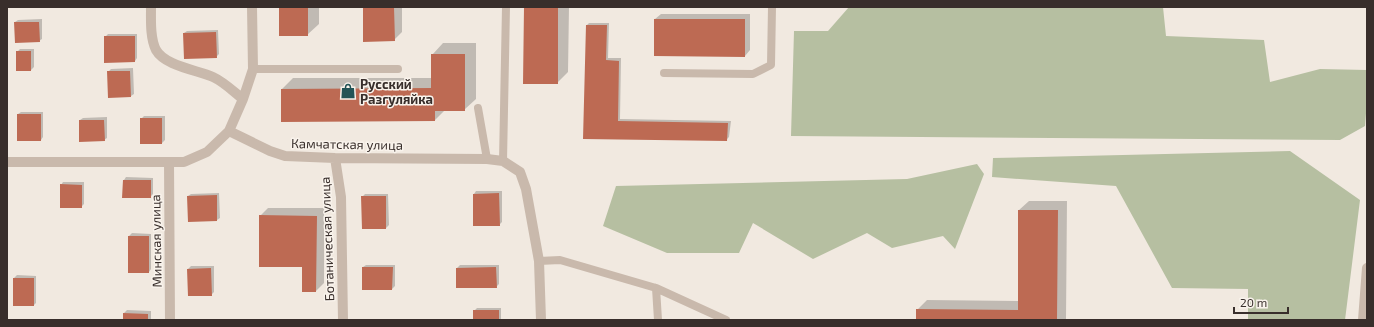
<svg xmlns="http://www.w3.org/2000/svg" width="1374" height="327" viewBox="0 0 1374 327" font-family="'Exo 2',sans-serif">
	<rect width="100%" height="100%" fill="#f1e9e0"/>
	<!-- green -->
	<path fill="#b6bfa1" d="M849,7H1163L1166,36L1264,40L1270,82L1320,69L1367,70V101L1365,126L1340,140L791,136L794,31H828Z
		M1290,151L1360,200L1345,320H1248V289L1172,288L1116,186L992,177L993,158Z
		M977,164L984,174L955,249L943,236L892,248L867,233L813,259L753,223L739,253H667L603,226L616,186L907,179Z"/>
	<!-- shadow -->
	<path fill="#0003" d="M280,7H319V24L307,35Z
		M364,7H402V32L394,40Z
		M525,7H569L568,72L557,83Z
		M661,14H750V50L745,56L655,19Z
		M42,19V39L39,41L15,22L18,20Z
		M589,23H609L608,58H621L620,119L731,121L729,137L726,140L584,138L587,25Z
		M218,30L219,54L216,57L184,33L187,31Z
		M108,34H137V58L135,61L105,37Z
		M443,43H476V99L464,110H445L435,120L282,89L293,78H432V55Z
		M20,49H34V67L31,70H17V52Z
		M133,68L134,94L131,96L108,72L111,69Z
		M21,112H43V137L41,140L18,114Z
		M144,116H165V140L162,143H141V119Z
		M107,117V138L104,140L80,120L83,118Z
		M126,177L153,178V194L150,197H123L124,180Z
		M63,182H84V204L81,207L61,185Z
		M476,191H502V222L499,225L474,194Z
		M219,193L220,218L217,220L188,196L191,194Z
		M365,194H388L389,225L386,228L362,197Z
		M1029,201H1067L1066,320H917V310L927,300L1019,301V210Z
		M268,208H324V283L316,291H303V266L260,216Z
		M132,233L151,234V269L149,272L129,236Z
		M366,265H395V286L392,289L363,267Z
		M460,265H499V284L496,287L457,268Z
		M191,266H214V292L211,295L188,269Z
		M17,275L36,276V303L34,305L14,278Z
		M477,308H501V320H474V311Z
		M127,310L151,311V320H124V313Z"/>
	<!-- building -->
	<path fill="#bd6a53" d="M279,7H308V36H279Z
		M363,7H394L395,41L363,42Z
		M524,7H558V84H523Z
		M654,19H745V57L654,56Z
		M14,22H39L40,42L15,43Z
		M586,25H607L606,60L619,61L618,121L728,123L727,141L583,139Z
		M216,32L217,58L184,59L183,33Z
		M104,36H135V62L104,63Z
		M16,51H31V71H16Z
		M431,54H465V111H435V121L281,122V89L431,88Z
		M107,71H130L131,97L108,98Z
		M17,114H41V141H17Z
		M140,118H162V144H140Z
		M79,120H104L105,141L79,142Z
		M123,180H151V198H122Z
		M60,184L82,185V208H60Z
		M499,193L500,226H473V194Z
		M217,195V221L188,222L187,196Z
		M361,196H386V229H362Z
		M1018,210H1058L1057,320H916V309L1018,310Z
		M259,215L317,216L316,292H302V267H259Z
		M128,236H149V273H128Z
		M362,267H393L392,290H362Z
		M496,267L497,288H456V268Z
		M211,268L212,296H188L187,269Z
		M13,278H34V306H13Z
		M473,310H499V320H473Z
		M123,313L148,314V320H123Z"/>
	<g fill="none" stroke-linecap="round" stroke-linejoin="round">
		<!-- service -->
		<path stroke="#c9b9ac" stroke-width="8" d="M253,69H398
			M664,73L753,74L771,65L772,7
			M478,108L487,159
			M503,161L506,7
			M539,261L560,260L656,288L658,320
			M656,288L726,320"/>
		<!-- minor -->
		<path stroke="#c9b9ac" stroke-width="10" d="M151,7C151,20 150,38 156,50C165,66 197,70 213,77C224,82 234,92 243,99
			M229,131L270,151L285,156L335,158L487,159L503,161L520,172L526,189L539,261L541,320
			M335,158L341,197L343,320
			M7,162H184L207,152L229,131L243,99L253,69L252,7
			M169,162L170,320
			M1363,320L1367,268"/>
	</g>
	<!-- icons -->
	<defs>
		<g id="shop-bare" transform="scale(1.2)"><path d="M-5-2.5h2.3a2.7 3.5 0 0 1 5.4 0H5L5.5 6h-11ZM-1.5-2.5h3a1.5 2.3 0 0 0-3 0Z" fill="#235456" stroke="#f9f3ec" stroke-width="2.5" paint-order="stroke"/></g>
	</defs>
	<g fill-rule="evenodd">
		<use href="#shop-bare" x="348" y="91"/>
	</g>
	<g text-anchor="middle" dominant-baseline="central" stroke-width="3" stroke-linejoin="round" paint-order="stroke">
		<!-- poi labels -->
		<g font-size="13" font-weight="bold" fill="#382e2b" stroke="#f9f3ec" text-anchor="start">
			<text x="360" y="84">Русский<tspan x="360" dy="15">Разгуляйка</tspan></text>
		</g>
		<!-- street labels -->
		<g font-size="13" fill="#382e2b" stroke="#f9f3ec">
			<text transform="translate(347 144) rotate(1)">Камчатская улица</text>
			<text transform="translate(327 239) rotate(-92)">Ботаническая улица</text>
			<text transform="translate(156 241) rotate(-91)">Минская улица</text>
		</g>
	</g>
	<!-- border -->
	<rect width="1374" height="327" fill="none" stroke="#382e2b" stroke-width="16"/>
	<!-- scale -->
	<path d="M1234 307v6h54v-6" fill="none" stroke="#382e2b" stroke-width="2"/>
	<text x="1240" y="307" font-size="12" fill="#382e2b" stroke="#f9f3ec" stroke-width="3" paint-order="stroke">20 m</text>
</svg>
